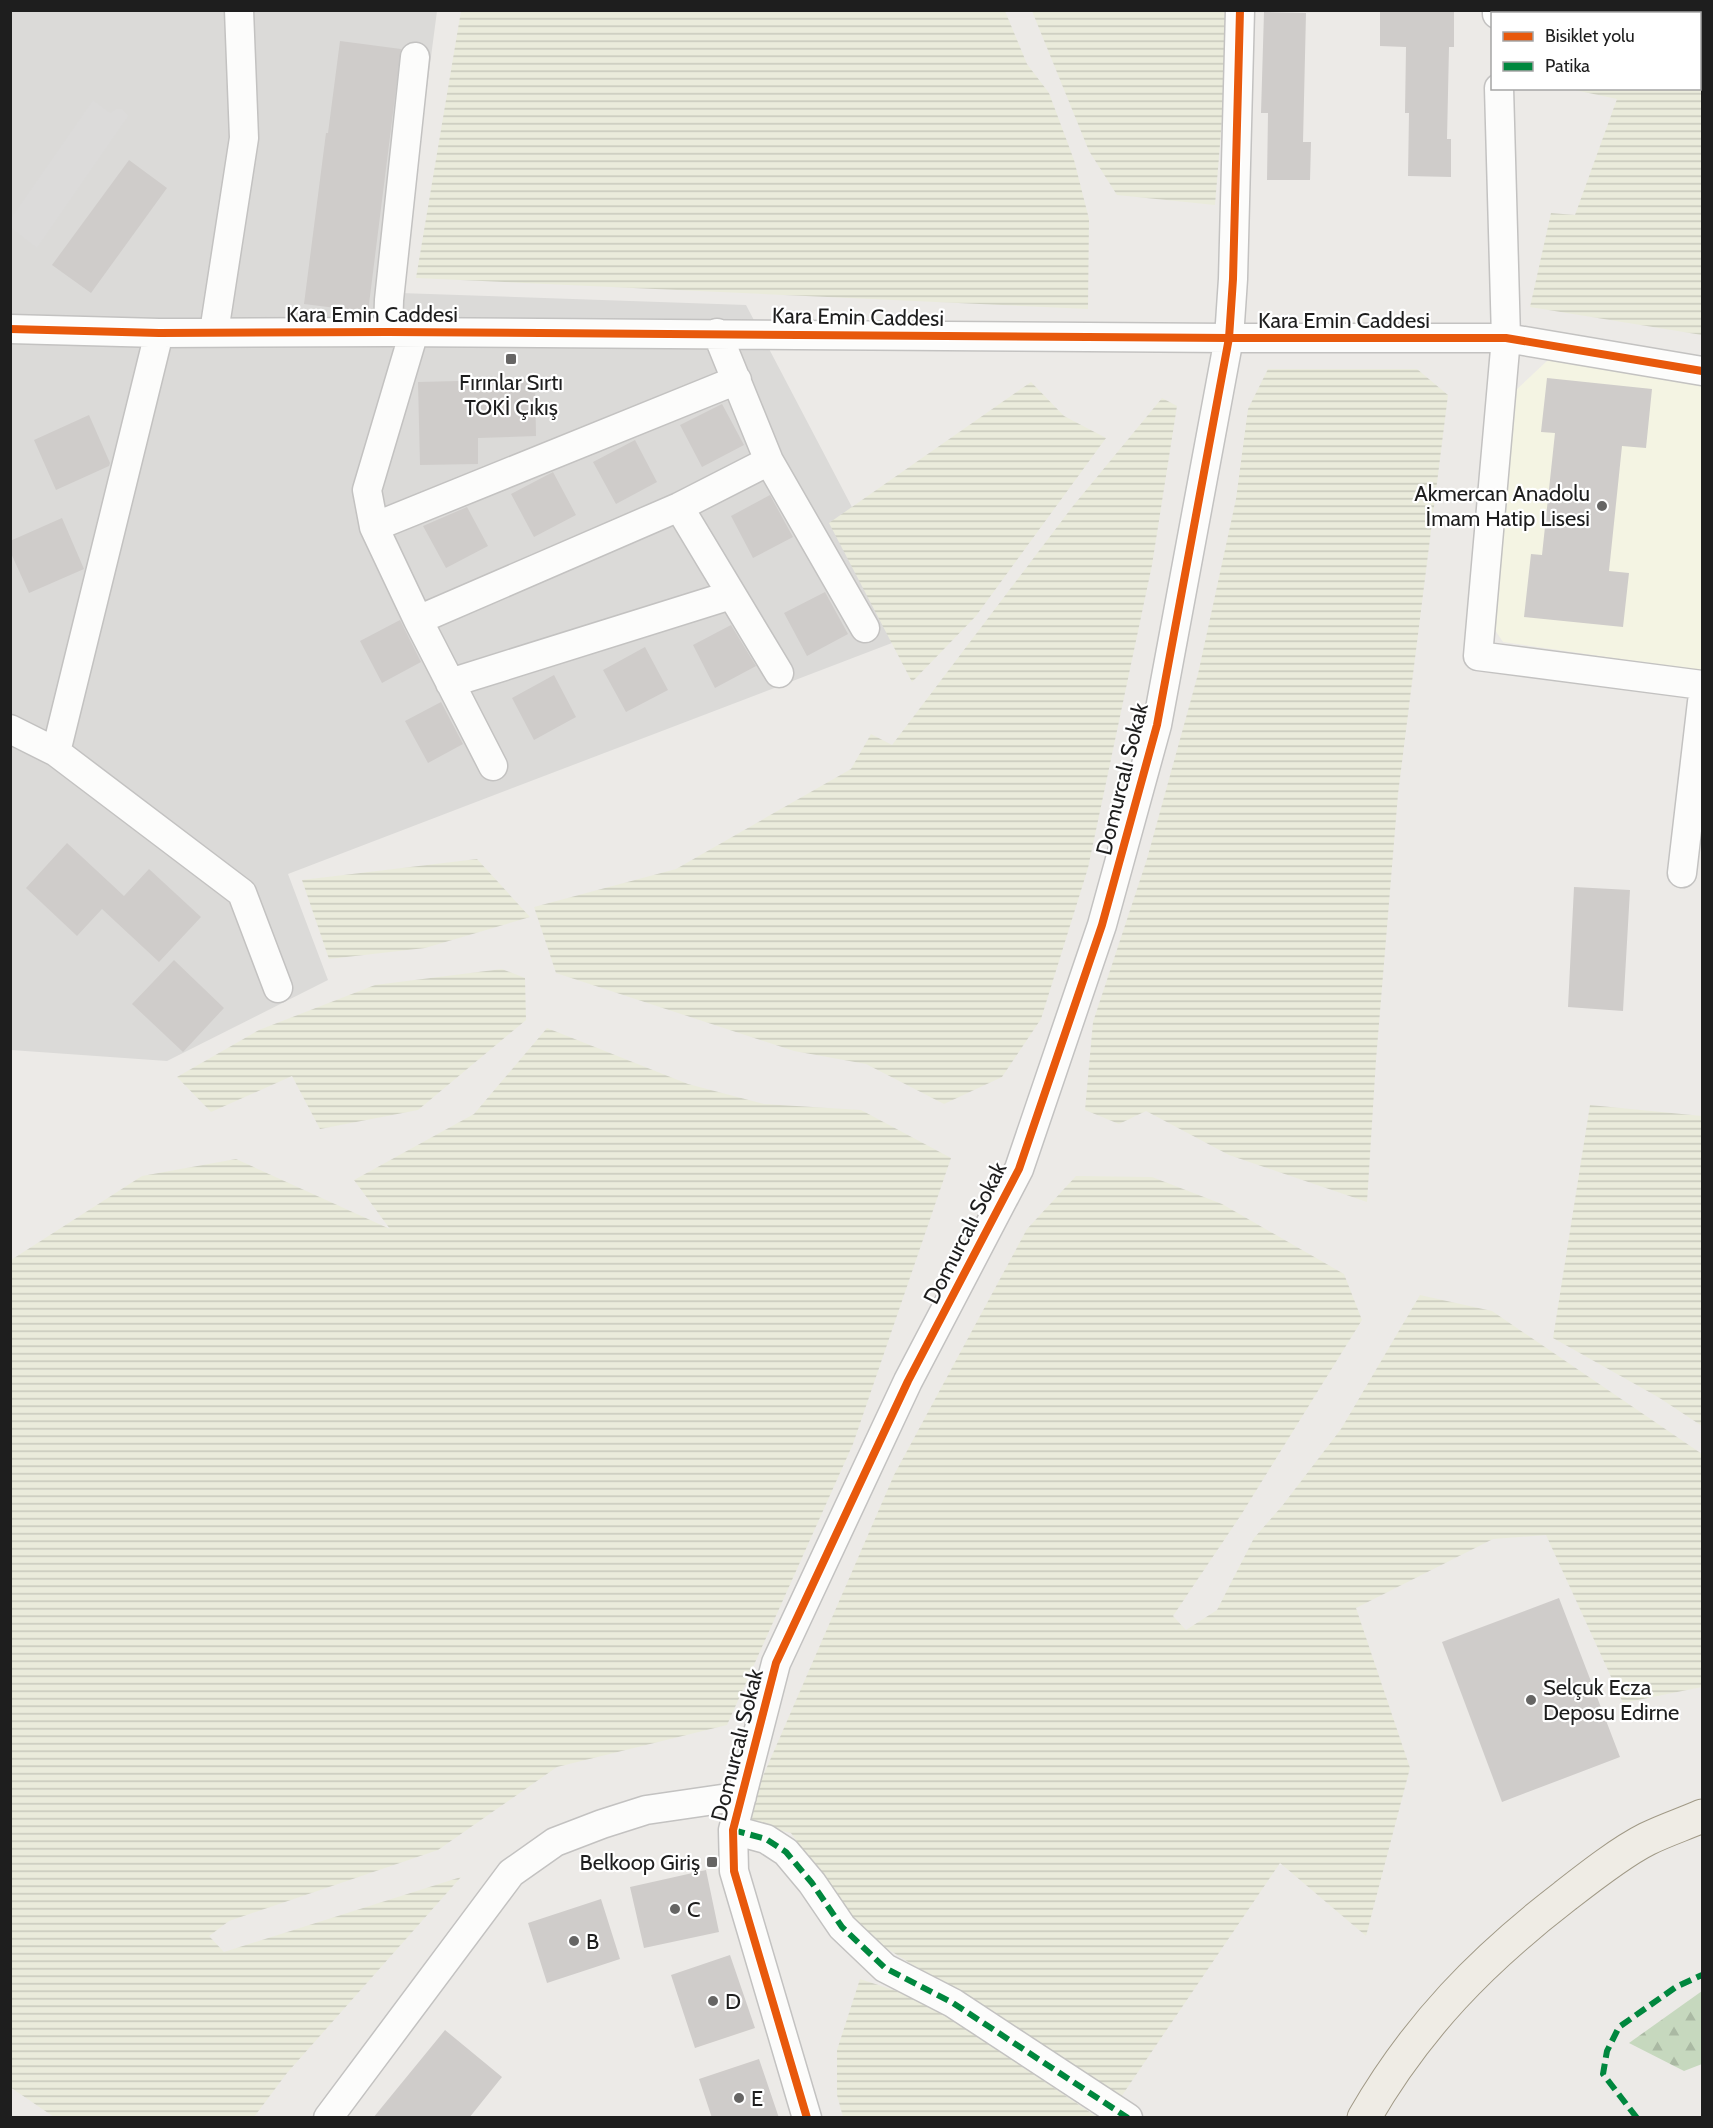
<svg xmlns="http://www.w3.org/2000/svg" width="1713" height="2128" viewBox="0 0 1713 2128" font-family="Cabin,sans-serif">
	<defs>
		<pattern id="farmland-rules" width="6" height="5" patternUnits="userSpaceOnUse" patternTransform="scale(1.5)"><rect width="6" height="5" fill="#eaebdb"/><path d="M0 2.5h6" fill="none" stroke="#c8c9bc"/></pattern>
		<pattern id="forest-firs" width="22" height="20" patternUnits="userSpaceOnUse" patternTransform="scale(1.5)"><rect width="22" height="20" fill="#c6d8be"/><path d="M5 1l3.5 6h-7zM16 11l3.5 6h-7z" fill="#aab9a3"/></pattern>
	</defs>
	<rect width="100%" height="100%" fill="#eceae7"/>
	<!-- residential -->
	<path fill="#dbdad8" d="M10,11H437L400,293L746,305L918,633L288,874L328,980L167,1061L11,1050Z"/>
	<!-- education -->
	<path fill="#f4f4e3" d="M1548,360L1652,372L1702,385V671L1503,642L1489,621L1516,390Z"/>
	<!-- farmland -->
	<path fill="url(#farmland-rules)" d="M461,11H1005L1027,64L1049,93L1074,160L1089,219L1088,309L416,278Z
		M1032,11H1231L1215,205L1117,195L1089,151Z
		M1700,66H1702V335L1530,307L1551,213L1575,215L1617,99L1570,89L1700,88Z
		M1268,369H1417L1448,395L1398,794L1376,1060L1367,1202L1229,1155L1146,1111L1119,1124L1085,1110L1093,1022L1147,859L1198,674L1236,499L1248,409Z
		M1031,382L1064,416L1106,438L976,616L912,682L829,523Z
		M1162,398L1177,406L1152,565L1088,868L1041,1019L1002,1077L944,1104L866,1064L794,1051L556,973L534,907L676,869L851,769L871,734L892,745L1073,506Z
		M477,859L530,917L425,948L329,959L302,880Z
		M502,969L525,978L526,1020L418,1110L320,1129L292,1076L211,1112L177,1077L259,1030L375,985Z
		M547,1028L688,1084L764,1104L861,1110L951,1158L853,1444L727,1725L557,1767L438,1850L229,1921L209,1936L224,1952L461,1877L287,2073L254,2117H54L10,2087L11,1260L142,1176L236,1159L390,1229L354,1180L474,1114Z
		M1590,1105L1702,1116V1426L1658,1397L1553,1338Z
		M1076,1176L1152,1177L1222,1204L1344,1274L1362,1320L1241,1515L1173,1616L1186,1630L1217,1610L1254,1538L1282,1506L1341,1429L1420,1295L1492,1311L1702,1454V1687L1623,1703L1546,1535L1493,1539L1356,1608L1410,1768L1366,1936L1280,1863L1121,2097L861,1932L791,1833L749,1823L754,1797L894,1475L1027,1229Z
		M860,1979L924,2000L1097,2117H843L837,2095V2050Z"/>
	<!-- forest -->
	<path fill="url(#forest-firs)" d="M1702,1991V2064L1684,2071L1629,2043Z"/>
	<!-- parking -->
	<path fill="#dcdbda" d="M93,100L110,113L116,109H122L128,115L127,118L37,248L11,228V218Z"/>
	<!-- building -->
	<path fill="#cfccca" d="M1380,10H1454V47H1449L1447,139H1451V177L1408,176L1409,113H1405L1406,47L1380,46Z
		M1264,12L1306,13L1303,142H1311L1310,180H1267L1268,113H1261Z
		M340,41L401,49L368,312L304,304L326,133H328Z
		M129,160L167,188L91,293L52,265Z
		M1547,378L1652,389L1646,448L1622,446L1609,571L1629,573L1623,627L1524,617L1531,554L1542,555L1555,433L1541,432Z
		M535,379L536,436L478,438V464L420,465L418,382Z
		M722,404L744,445L702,467L680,425Z
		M89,415L110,463L109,466L56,490L34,440Z
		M635,440L657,482L616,504L593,462Z
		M553,472L576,515L534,537L511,494Z
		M770,495L793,537L753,558L731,516Z
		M467,507L488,546L446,568L423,526Z
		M62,518L84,569L29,593L10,551V541Z
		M825,592L848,634L807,656L784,613Z
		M400,620L421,662L382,683L360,641Z
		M731,625L756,666L715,688L693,645Z
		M645,647L668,690L626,712L603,670Z
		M554,675L576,717L534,740L512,698Z
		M441,702L463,744L428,763L405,721Z
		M67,843L124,896L149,869L201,917L159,962L102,909L77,936L26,888Z
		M1574,887L1630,890L1623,1011L1568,1007Z
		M174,960L224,1008L183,1052L132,1004Z
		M1559,1598L1620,1757L1502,1802L1442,1642Z
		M706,1870L719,1932L644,1948L630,1887Z
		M601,1899L620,1959L547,1983L528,1923Z
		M730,1955L755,2028L695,2048L671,1975Z
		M445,2030L502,2077L469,2118H373Z
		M759,2059L779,2118H712L699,2079Z"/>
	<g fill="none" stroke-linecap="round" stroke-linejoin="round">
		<!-- minor casing -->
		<g stroke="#c3c2c1" stroke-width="31">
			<path id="minor" d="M1497,10V14
				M1700,28L1702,54
				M1499,88L1506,338L1478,656L1702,685
				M10,329L159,333L388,332L1229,338H1506L1702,371
				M214,332L244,138L239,10
				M388,332L389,300L415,57
				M414,332L367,490L374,527L418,620L493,766
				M717,333L769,461L865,628
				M679,507L779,673
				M374,527L737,380
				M418,620L679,507L769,461
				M450,683L731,595
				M10,729L56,752L242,893L278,988
				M56,752L159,333
				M1682,873L1702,702
				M733,1830L766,1839L786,1852L812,1883L842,1927L885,1968L953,2003L1128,2118
				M328,2118L511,1873L555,1842L602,1824L646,1810L742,1796
				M807,2118L734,1871L733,1830L776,1663L908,1381L1019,1169L1102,925L1157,725L1229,338L1233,279L1240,10"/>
		</g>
		<!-- major casing -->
		<g stroke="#a09986" stroke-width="35">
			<path id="major" d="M1364,2118C1417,2026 1482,1960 1565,1896C1588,1878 1621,1852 1647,1839C1665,1830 1684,1824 1702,1816"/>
		</g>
		<!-- minor -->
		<use href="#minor" stroke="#fcfcfb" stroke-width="28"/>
		<!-- major -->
		<use href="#major" stroke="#efece5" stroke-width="33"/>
		<!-- quiet -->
		<path stroke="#00873e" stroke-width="6" stroke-dasharray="12 6" stroke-linecap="butt" d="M733,1830L766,1839L786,1852L812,1883L842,1927L885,1968L953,2003L1128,2118
			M1637,2118L1603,2074L1607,2051L1619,2027L1676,1987L1702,1975"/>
		<!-- cycleway casing -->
		<g stroke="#fff" stroke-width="11">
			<path id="cycleway" d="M10,329L159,333L388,332L1229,338H1506L1702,371
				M807,2118L734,1871L733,1830L776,1663L908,1381L1019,1169L1102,925L1157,725L1229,338L1233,279L1240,10"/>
		</g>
		<!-- cycleway -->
		<use href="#cycleway" stroke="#e8590c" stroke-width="8"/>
	</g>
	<!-- markers -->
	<g fill="#666564" stroke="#fff" stroke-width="2">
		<rect x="505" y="353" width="12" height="12" rx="3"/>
		<circle cx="1602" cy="506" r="6"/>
		<circle cx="1531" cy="1700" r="6"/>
		<rect x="706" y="1856" width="12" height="12" rx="3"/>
		<circle cx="675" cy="1909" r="6"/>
		<circle cx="574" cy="1941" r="6"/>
		<circle cx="713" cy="2001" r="6"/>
		<circle cx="739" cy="2098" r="6"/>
	</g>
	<g text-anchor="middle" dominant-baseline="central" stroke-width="4.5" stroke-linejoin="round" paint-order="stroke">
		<!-- street labels -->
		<g font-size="22" fill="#1e1e1e" stroke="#fff">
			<text x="372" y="314">Kara Emin Caddesi</text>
			<text transform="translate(858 317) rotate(1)">Kara Emin Caddesi</text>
			<text x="1344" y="320">Kara Emin Caddesi</text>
			<text transform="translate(1122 779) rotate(-76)">Domurcalı Sokak</text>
			<text transform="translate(965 1233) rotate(-63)">Domurcalı Sokak</text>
			<text transform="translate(737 1745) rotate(-76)">Domurcalı Sokak</text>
		</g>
		<!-- poi labels -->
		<g font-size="22" fill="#1e1e1e" stroke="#fff" text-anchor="start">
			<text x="511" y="382" text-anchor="middle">Fırınlar Sırtı<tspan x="511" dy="25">TOKİ Çıkış</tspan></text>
			<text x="1590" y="493" text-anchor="end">Akmercan Anadolu<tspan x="1590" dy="25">İmam Hatip Lisesi</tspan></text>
			<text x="1543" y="1687">Selçuk Ecza<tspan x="1543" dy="25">Deposu Edirne</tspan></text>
			<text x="700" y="1862" text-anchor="end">Belkoop Giriş</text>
			<text x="687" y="1909">C</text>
			<text x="586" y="1941">B</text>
			<text x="725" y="2001">D</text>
			<text x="751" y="2098">E</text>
		</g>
	</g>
	<!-- border -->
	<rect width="1713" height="2128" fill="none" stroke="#1e1e1e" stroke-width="24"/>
	<!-- legend -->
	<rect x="1491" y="12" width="210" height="78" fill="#ffffff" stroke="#a5a5a5" stroke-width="1.5"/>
	<rect x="1503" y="32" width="30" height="9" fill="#e8590c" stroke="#a5a5a5" stroke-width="1.5"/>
	<text x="1545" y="42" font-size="18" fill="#1e1e1e">Bisiklet yolu</text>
	<rect x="1503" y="62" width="30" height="9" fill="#00873e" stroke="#a5a5a5" stroke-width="1.5"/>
	<text x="1545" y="72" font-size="18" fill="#1e1e1e">Patika</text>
</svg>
